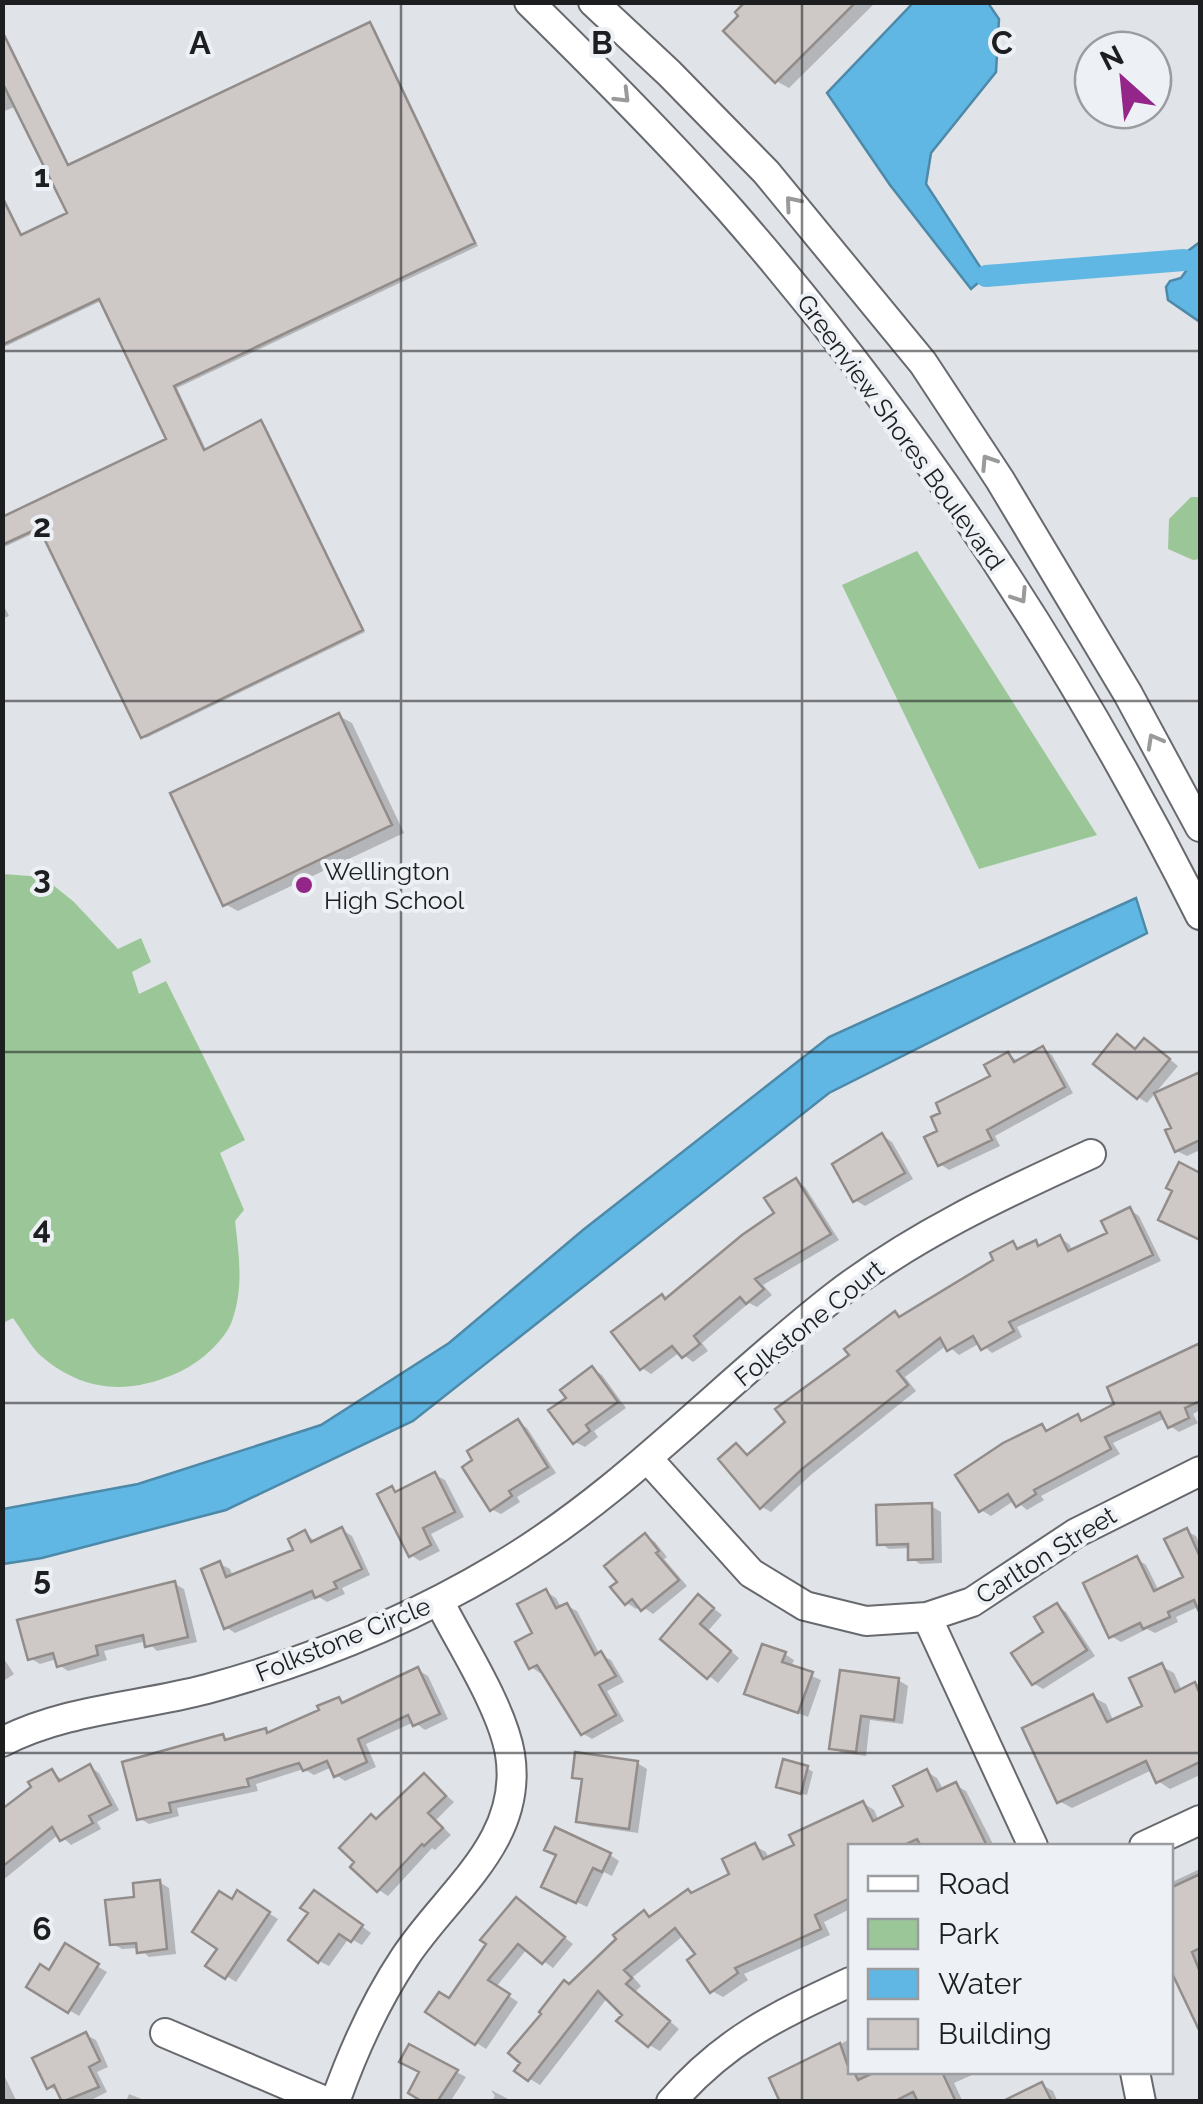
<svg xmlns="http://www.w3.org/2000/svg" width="1203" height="2104" viewBox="0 0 1203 2104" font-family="Raleway,sans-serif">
	<rect width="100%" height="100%" fill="#e0e3e7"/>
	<!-- green -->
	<path fill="#9bc798" d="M1191,497H1200V559L1193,560L1168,549L1169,519Z
		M917,551L1097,835L979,869L842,585Z
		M3,874L43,877L74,902L118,949L141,938L151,962L132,972L139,994L166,981L245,1140L220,1153L244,1210L235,1221C239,1256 244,1287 232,1321C224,1342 198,1364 177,1373C128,1395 83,1392 41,1356C30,1346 22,1330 13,1318L3,1323Z"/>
	<!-- water -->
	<path fill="#61b7e4" stroke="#4d89a9" stroke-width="2.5" d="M914,2L988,3L999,19L996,72L931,153L926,184L986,276L971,289L890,185L827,93Z
		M1200,242V322L1168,300L1166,287L1170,281L1181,278L1186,271L1181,256Z
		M1136,898L1147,933L829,1093L413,1421L226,1510L42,1558L3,1564V1509L138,1484L321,1425L449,1343L583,1230L829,1037Z"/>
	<!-- shadow -->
	<path fill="#0003" d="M755,2H876L789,88L776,81Z
		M370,24L374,27L478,246L177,388L207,452L261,423L265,425L365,632L146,738L142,736L43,529L2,548V520L170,440L103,300L2,348V193L23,237L70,214L17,106L2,112V28L70,167Z
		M2,602L9,616L2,619Z
		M339,716L352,723L404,833L238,911L225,904Z
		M1154,1046L1178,1066L1147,1103L1138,1097L1137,1051Z
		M1043,1049L1052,1055L1073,1093L995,1136L1000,1146L949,1170L940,1164V1132L994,1077L1008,1055L1018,1061Z
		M1200,1074V1150L1187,1156L1177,1151L1174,1129L1158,1094Z
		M883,1136L892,1142L913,1179L865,1206L855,1200Z
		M796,1181L805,1187L839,1240L763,1285L772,1295L757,1307L749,1303L702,1343L708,1351L693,1362L680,1352L651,1374L642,1368L662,1297L667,1300L778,1214Z
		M1130,1210L1139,1216L1161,1261L1017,1327L1022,1337L992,1353L980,1343L959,1355L947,1345L905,1377L916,1391L812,1474L771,1512L762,1507L737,1446L750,1456L788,1422L895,1314L902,1318L996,1261L1013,1244L1022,1250L1035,1243L1042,1247L1060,1238L1069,1244L1073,1251L1110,1234Z
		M1200,1346V1410L1193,1414L1198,1423L1179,1432L1170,1426L1166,1418L1113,1443L1120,1454L1041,1496L1044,1500L1027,1510L1015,1500L991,1516L981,1510L1042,1427L1050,1432L1078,1417L1086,1422L1118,1405L1110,1389Z
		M592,1369L602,1375L626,1408L594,1431L598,1437L585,1447L575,1442L569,1398Z
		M518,1422L527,1428L556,1473L517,1497L520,1502L501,1514L491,1509Z
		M435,1475L445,1480L464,1517L431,1534L440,1551L420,1561L411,1555L392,1489L399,1493Z
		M931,1506L941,1512L942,1563L920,1564L911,1558L910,1548L889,1549L880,1543Z
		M342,1530L352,1536L370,1575L342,1588L345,1594L327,1602L319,1597L235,1633L226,1627L220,1564L230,1569L233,1577L296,1552L305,1533L316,1542Z
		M1186,1531L1196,1536L1200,1546V1606L1176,1617L1178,1622L1155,1633L1147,1629L1121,1642L1111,1636L1137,1559L1146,1565L1159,1591L1186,1579Z
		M646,1536L655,1542L667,1557L664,1559L687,1586L653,1614L640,1605L636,1609L627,1603L620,1582Z
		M175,1584L184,1589L197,1642L157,1651L147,1641L104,1651L107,1660L68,1671L59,1665L57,1659L40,1664L30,1658Z
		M546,1592L556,1598L562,1609L567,1606L577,1611L600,1655L611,1660L624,1682L607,1691L624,1721L592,1739L582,1733L544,1671L540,1673L531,1667Z
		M699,1597L722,1615L708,1631L739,1658L718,1683L663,1639Z
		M1057,1606L1066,1612L1095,1656L1043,1689L1033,1683Z
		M785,1654L794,1660L791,1667L821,1680L808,1717L747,1693Z
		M2,1656L14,1674L2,1682Z
		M1161,1666L1174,1673L1182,1691L1200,1683V1775L1170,1789L1158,1781L1152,1770L1072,1808L1059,1801L1093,1697L1106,1704L1114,1722L1146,1707Z
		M418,1670L428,1676L448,1719L425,1730L414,1722L366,1744L376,1767L345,1781L336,1775L332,1767L314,1775L304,1769L256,1784L258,1791L177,1808L179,1816L149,1824L139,1818L223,1736L231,1741L265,1731L270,1734L322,1711L339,1699L346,1704Z
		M842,1673L898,1680L908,1686L903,1724L870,1720L866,1756L842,1753L832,1747Z
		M637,1763L647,1769L638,1833L589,1826L579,1820L585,1782L575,1776Z
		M90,1767L99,1773L119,1810L97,1822L101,1829L71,1845L59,1834L2,1881V1812L52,1772L64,1781Z
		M807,1768L813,1772L807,1795L784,1789Z
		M927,1772L937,1778L944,1791L955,1785L966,1791L994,1846H850V1909L824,1922L830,1935L744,1974L748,1980L723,1997L712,1991L699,1955L684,1935L633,1977L641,1986L635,1992L679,2029L660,2051L649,2045L608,1997L540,2085L517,2071L570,1986L644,1913L652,1918L732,1875L755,1846L766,1852L769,1859L797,1846L863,1803L874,1810L879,1821L906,1808Z
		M424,1776L454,1802L436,1820L451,1835L435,1850L432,1848L388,1896L379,1890L378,1821Z
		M610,1855L619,1861L612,1876L604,1872L587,1907L554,1891Z
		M1200,1869V2026L1170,1963V1883Z
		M159,1882L169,1888L176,1954L149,1957L139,1948L122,1949L113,1944L137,1899Z
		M238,1894L278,1919L236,1982L209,1965L220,1948Z
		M324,1899L371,1933L362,1945L349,1938L329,1966L319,1961Z
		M517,1900L573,1944L553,1968L527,1949L496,1987L518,2002L486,2049L428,2011L450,2001Z
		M66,1947L107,1972L79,2016L29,1986L50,1973Z
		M86,2035L96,2040L108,2067L97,2072L107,2092L87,2102H65L60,2091L48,2087Z
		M850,2039V2072H979L954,2083L963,2102H783L772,2079Z
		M410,2048L466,2077L450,2102H427L422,2072Z
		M2,2071L16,2100L13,2102H2Z
		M1042,2085L1053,2091L1058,2102H1007Z
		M491,2090L514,2102H491L495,2096Z
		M129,2094L149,2102H126Z"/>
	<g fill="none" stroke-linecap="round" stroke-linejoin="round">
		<!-- canal -->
		<path stroke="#61b7e4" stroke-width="22" d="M986,276L1184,260"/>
	</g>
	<!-- building -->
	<path fill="#cec8c7" stroke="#928d8b" stroke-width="2.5" d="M745,2H856L775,83L723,31L738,16L735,12Z
		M370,22L475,243L174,386L204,450L261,420L363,630L141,738L39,528L2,545V517L166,439L99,299L2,345V197L21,235L67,213L2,82V31L68,165Z
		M339,713L392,825L223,906L170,793Z
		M1117,1034L1135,1049L1144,1038L1170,1059L1137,1099L1093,1064Z
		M1043,1046L1065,1087L987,1130L992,1140L938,1166L924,1137L937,1131L931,1117L940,1113L936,1103L990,1076L984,1065L1008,1052L1014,1062Z
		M1200,1072V1140L1175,1152L1165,1130L1171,1128L1154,1093Z
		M882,1133L905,1173L853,1202L832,1164Z
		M1179,1162L1200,1173V1240L1158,1220L1172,1191L1166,1188Z
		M796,1178L831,1234L755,1279L764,1289L746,1304L740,1297L694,1336L700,1344L682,1358L672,1346L640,1370L611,1332L662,1294L665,1299L742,1235L774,1213L764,1198Z
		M1130,1207L1153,1255L1009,1322L1014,1331L981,1350L973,1336L947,1351L940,1338L897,1371L908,1385L802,1469L760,1509L718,1459L736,1443L747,1455L785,1422L775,1409L849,1355L844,1349L895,1311L899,1317L993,1260L990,1253L1013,1241L1017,1249L1036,1240L1038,1246L1060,1235L1068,1251L1107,1233L1101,1221Z
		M1200,1343V1401L1185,1408L1189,1418L1168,1428L1160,1412L1105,1437L1111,1449L1034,1490L1036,1494L1016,1507L1008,1494L979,1512L955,1475L1003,1443L1042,1424L1046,1431L1078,1414L1081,1421L1114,1404L1107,1387Z
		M592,1366L618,1402L586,1425L590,1431L573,1444L548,1410L566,1398L560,1390Z
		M518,1419L548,1467L509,1491L512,1496L490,1511L462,1467L472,1460L467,1451Z
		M435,1472L455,1512L423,1528L431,1545L409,1557L377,1494L392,1486L395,1492Z
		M932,1503L933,1559L908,1560V1544L877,1545L876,1505Z
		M342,1527L362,1569L334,1582L337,1588L315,1598L312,1591L224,1629L201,1569L220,1561L226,1577L293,1550L288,1539L305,1530L311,1542Z
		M1187,1528L1200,1557V1614L1194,1600L1168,1612L1170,1617L1143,1629L1140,1623L1109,1638L1083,1583L1137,1556L1154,1591L1183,1577L1164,1539Z
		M645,1533L659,1551L656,1553L679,1580L641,1611L632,1599L625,1605L610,1587L617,1582L604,1566Z
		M175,1581L188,1637L145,1647L143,1635L96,1646L98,1655L57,1667L53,1653L28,1660L17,1620Z
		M546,1589L556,1608L567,1603L595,1655L601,1651L616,1676L599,1685L616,1715L581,1735L537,1665L529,1669L515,1642L532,1633L517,1604Z
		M698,1594L714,1608L700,1624L731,1651L707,1679L660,1639Z
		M1057,1603L1087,1650L1032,1685L1011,1653L1043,1632L1034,1617Z
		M762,1644L786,1652L782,1662L813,1672L798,1713L744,1694Z
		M1162,1663L1175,1692L1195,1682L1200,1694V1762L1156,1783L1146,1761L1057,1803L1022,1728L1093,1694L1107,1722L1142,1706L1129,1678Z
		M418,1667L440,1714L413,1726L408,1715L358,1739L367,1762L334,1777L327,1761L303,1771L299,1763L247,1779L249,1786L169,1803L171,1812L137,1820L122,1762L223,1734L225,1740L266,1728L267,1733L319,1710L317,1706L339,1697L342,1703Z
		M840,1670L899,1678L894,1720L861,1716L856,1752L829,1749Z
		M575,1752L638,1761L629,1829L576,1822L582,1779L572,1778Z
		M783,1759L808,1766L801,1794L776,1787Z
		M90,1764L111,1805L89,1816L93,1823L60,1841L52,1827L2,1867V1809L31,1787L28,1782L52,1769L59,1781Z
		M927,1769L937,1791L956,1782L987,1846H921L917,1839L902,1846H850V1898L815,1915L821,1929L735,1968L738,1973L710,1993L687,1960L695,1954L675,1928L624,1970L632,1978L626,1984L670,2021L648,2047L616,2021L622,2015L598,1991L528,2081L514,2071L520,2063L508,2053L541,2014L539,2012L564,1980L569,1984L616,1939L613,1935L644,1910L649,1917L688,1889L691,1893L729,1874L722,1859L755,1843L763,1859L794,1845L789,1835L863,1801L873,1821L903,1806L893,1786Z
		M424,1773L446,1796L428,1813L443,1828L424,1846L422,1844L377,1892L350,1867L354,1862L339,1848L371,1814L376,1819Z
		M555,1827L611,1853L602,1872L593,1868L576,1903L541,1887L556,1855L544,1850Z
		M1200,1874V1948L1192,1952L1200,1972V2032L1170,1969V1888Z
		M160,1880L167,1949L137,1953L136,1943L110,1945L105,1900L134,1897L133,1883Z
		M237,1890L270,1912L225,1979L205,1966L217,1949L192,1932L219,1891L232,1899Z
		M314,1890L363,1925L351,1942L339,1934L318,1963L288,1940L308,1913L300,1908Z
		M516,1897L565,1937L542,1964L518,1944L488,1980L510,1994L475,2045L425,2012L439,1992L449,1998L486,1944L480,1940Z
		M65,1943L99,1964L68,2013L26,1987L40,1964L49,1970Z
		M86,2032L100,2061L89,2067L99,2087L62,2102L54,2085L47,2089L32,2058Z
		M840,2043L850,2072H854L858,2080L875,2072H942L956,2102H918L913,2092L893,2102H780L769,2078Z
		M409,2044L458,2070L437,2102H423L408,2093L419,2072L399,2062Z
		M1042,2082L1052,2102H1001Z"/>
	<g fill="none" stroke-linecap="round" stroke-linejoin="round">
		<!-- minor casing -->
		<g stroke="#67696e" stroke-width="32">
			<path id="minor" d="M529,2C598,70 666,138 730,210C917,424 1073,662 1200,915
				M593,2L669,73L766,172L923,363L1000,480L1128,694L1200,827
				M648,1459L751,1573L805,1606L866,1621L927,1617L972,1602L1076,1533L1200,1471
				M927,1617L1033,1846
				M2,1742C66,1709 139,1707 207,1689C310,1661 407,1622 499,1567C624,1493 721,1385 834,1297C913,1236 1001,1195 1091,1154
				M1144,1846L1200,1820
				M165,2033L327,2102
				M1135,2072L1141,2102
				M335,2102C353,2051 375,2002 405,1957C448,1892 524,1841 510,1754C502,1707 461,1645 439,1601
				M671,2102C726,2039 777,2016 850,1982"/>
		</g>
		<!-- minor -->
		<use href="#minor" stroke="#fff" stroke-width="28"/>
	</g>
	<!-- one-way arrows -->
	<defs><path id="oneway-chevron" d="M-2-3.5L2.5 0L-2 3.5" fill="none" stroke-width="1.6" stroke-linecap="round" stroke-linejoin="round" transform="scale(2.5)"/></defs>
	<g stroke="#999a9a">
		<use href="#oneway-chevron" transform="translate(623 96) rotate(45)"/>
		<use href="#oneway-chevron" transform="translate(792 203) rotate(-130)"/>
		<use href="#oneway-chevron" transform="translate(988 462) rotate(-123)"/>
		<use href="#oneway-chevron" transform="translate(1020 596) rotate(57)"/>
		<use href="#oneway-chevron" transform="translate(1154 741) rotate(-119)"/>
	</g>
	<!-- grid -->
	<path fill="none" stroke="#1d1e1f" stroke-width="2.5" stroke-opacity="0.55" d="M401,2V2102M802,2V2102M2,351H1200M2,701H1200M2,1052H1200M2,1403H1200M2,1753H1200"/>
	<!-- markers -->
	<circle fill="#932688" stroke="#edf0f5" stroke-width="4" cx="304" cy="885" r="10"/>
	<g text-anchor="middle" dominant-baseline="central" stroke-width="8" stroke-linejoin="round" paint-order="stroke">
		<!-- street labels -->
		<g font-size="25" fill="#1d1e1f" stroke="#edf0f5">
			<text transform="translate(901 432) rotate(54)">Greenview Shores Boulevard</text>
			<text transform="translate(809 1323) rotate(-39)">Folkstone Court</text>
			<text transform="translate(1046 1555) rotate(-32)">Carlton Street</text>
			<text transform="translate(343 1639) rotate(-22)">Folkstone Circle</text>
		</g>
		<!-- poi labels -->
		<g font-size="25" fill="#1d1e1f" stroke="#edf0f5" text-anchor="start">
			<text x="324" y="871">Wellington<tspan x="324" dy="29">High School</tspan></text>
		</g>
	</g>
	<g font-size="32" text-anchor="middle" font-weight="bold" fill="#1d1e1f" stroke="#edf0f5" stroke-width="8" stroke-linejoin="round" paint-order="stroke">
		<text x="200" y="54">A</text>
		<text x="602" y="54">B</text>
		<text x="1002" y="54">C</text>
		<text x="42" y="187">1</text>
		<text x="42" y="537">2</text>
		<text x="42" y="888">3</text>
		<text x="42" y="1239">4</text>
		<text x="42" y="1589">5</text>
		<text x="42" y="1940">6</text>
	</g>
	<!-- border -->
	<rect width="1203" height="2104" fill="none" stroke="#1d1e1f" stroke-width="10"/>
	<!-- legend -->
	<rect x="848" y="1844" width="325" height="230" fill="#edf0f5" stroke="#9a9c9f" stroke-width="2.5"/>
	<rect x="868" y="1876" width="50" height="15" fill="#ffffff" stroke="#9a9c9f" stroke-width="2.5"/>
	<text x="938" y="1894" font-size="30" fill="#1d1e1f">Road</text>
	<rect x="868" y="1919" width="50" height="30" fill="#9bc798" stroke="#9a9c9f" stroke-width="2.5"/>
	<text x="938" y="1944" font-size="30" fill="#1d1e1f">Park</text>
	<rect x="868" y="1969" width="50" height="30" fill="#61b7e4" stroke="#9a9c9f" stroke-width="2.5"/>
	<text x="938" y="1994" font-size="30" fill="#1d1e1f">Water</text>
	<rect x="868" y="2019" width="50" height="30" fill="#cec8c7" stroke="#9a9c9f" stroke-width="2.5"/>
	<text x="938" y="2044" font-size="30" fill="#1d1e1f">Building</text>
	<!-- north arrow -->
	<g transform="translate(1123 80) rotate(333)"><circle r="48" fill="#edf0f5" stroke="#9a9c9f" stroke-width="2.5"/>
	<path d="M0-8L18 38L0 25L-18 38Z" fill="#932688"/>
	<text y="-15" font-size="28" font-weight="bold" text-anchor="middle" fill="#1d1e1f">N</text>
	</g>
</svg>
